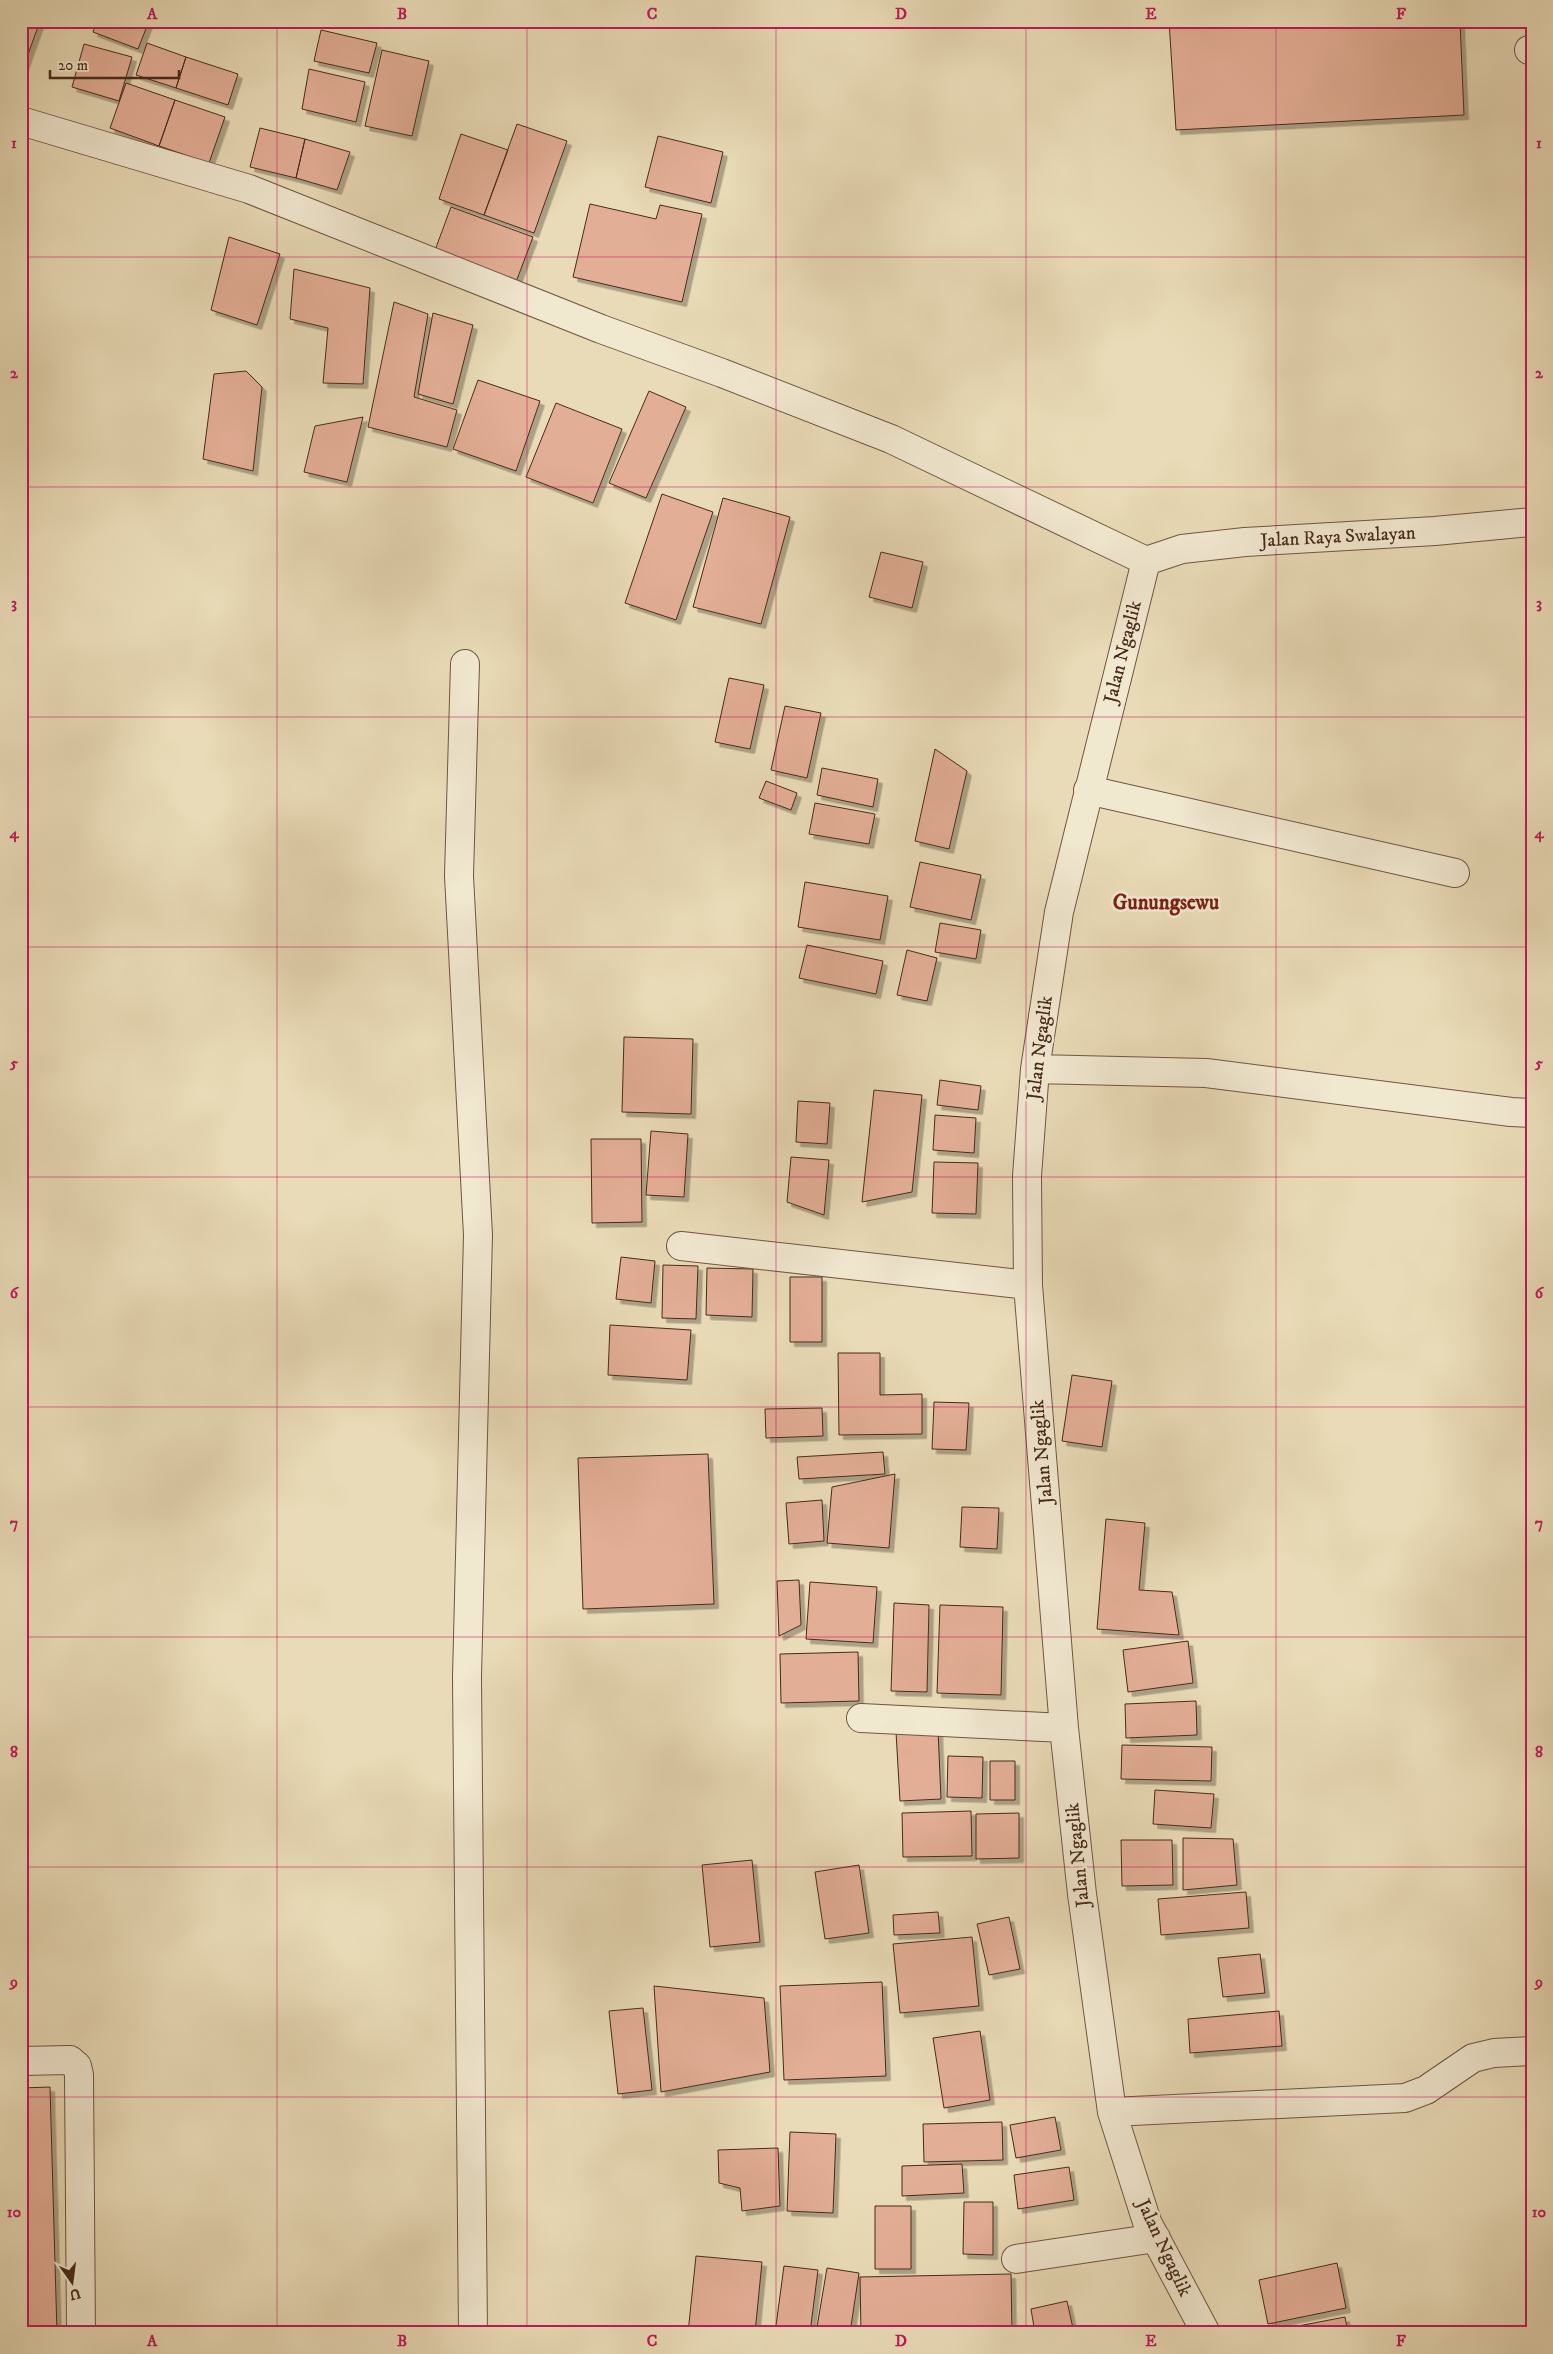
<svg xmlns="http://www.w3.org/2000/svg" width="1553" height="2354" viewBox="0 0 1553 2354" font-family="'IM FELL DW Pica',serif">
	<defs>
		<filter id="shadow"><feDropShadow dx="4.5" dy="4.5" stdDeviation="0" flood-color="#0004"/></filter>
	</defs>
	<rect width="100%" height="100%" fill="#e9dbb7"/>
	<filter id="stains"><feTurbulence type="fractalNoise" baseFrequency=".004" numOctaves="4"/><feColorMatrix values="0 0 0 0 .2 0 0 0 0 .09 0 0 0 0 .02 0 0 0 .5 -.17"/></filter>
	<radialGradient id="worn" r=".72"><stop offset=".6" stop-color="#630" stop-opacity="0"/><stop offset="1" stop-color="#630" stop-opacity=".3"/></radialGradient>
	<!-- building -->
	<path fill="#e3ae96" stroke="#482a1a" filter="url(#shadow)" d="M21,21H40L21,74Z
		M97,21H149L138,49L93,32Z
		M1169,21H1460L1464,115L1176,130Z
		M321,30L377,43L369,73L314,61Z
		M147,43L186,57L176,88L136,75Z
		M84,44L132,57L119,101L72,87Z
		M382,50L429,61L412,136L365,126Z
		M186,57L238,74L228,105L176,88Z
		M309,69L365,82L356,122L302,109Z
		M126,83L175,100L159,146L110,128Z
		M175,100L225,117L209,163L159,146Z
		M517,124L567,141L534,233L484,215Z
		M260,128L305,139L296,178L250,167Z
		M461,134L508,150L484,215L439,199Z
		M658,136L723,152L711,203L645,187Z
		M305,139L350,152L337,190L296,178Z
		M590,204L656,219L660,205L702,214L682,302L573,277Z
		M451,207L533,237L513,290L431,261Z
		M229,237L280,254L257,325L211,310Z
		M294,269L370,288L363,384L323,383L328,328L290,319Z
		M394,302L428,314L414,397L457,410L447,447L368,427Z
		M433,313L473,325L453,404L418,394Z
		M246,371L262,387L253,471L203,459L214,374Z
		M478,380L540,401L516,471L453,449Z
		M649,391L686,407L646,498L609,483Z
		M556,403L622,429L593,503L526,477Z
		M363,417L347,482L304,472L315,426Z
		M662,494L713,512L676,620L625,603Z
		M723,498L790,517L761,624L693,607Z
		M881,552L923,562L912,608L869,597Z
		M729,678L764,685L750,749L715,742Z
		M785,706L821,713L807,778L771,770Z
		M935,749L967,771L949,849L915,841Z
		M822,768L878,779L873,807L817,795Z
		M766,781L797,793L791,810L759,798Z
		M815,803L875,814L869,844L809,834Z
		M920,862L981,875L971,920L910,907Z
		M805,882L888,896L880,940L798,927Z
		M940,923L981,930L976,959L935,952Z
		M807,945L883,961L876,994L799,978Z
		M907,950L937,958L927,1001L897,995Z
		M624,1037L693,1039L691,1114L622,1112Z
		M940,1080L981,1086L978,1110L937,1105Z
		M874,1090L922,1095L912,1192L862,1202Z
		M798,1101L830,1103L827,1144L796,1142Z
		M935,1115L976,1118L974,1153L933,1150Z
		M651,1131L688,1134L684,1197L646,1195Z
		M591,1139H641L642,1222L592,1223Z
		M791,1157L829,1160L824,1215L787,1202Z
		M934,1162L978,1163L976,1214L932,1213Z
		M621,1257L655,1261L651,1303L616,1299Z
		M663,1265L698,1266L696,1319L662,1318Z
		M707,1268L753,1269L752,1317L706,1315Z
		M790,1277H822V1342H790Z
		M610,1325L691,1330L687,1380L608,1375Z
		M838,1353H880V1395L922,1394V1434L839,1435Z
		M1072,1375L1112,1381L1102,1447L1062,1441Z
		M934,1402L969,1403L966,1450L932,1449Z
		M822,1408L823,1436L766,1438L765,1409Z
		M883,1452L885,1474L799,1479L797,1457Z
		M708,1454L714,1604L583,1609L578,1458Z
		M895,1474L889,1548L827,1543L832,1487Z
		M822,1500L824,1541L789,1544L786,1503Z
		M962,1507L999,1508L997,1549L960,1547Z
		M1106,1519L1145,1523L1139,1590L1172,1592L1179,1635L1097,1629Z
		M799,1580L801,1625L779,1636L777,1581Z
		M810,1582L877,1587L873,1643L806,1639Z
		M894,1603L929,1605L927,1692L891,1691Z
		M940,1605L1003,1607L1001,1695L937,1693Z
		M1188,1641L1193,1683L1128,1692L1123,1650Z
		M858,1652L859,1701L781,1703L780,1654Z
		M1196,1701L1197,1735L1126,1738L1125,1704Z
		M938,1730L941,1799L900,1801L896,1732Z
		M1122,1745L1212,1747L1211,1781L1121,1779Z
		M948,1756L983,1757L982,1798L947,1797Z
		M990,1761H1015V1800H990Z
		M1155,1790L1214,1794L1211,1828L1153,1824Z
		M971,1811L972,1856L903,1857L902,1813Z
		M1019,1813V1858L976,1859V1814Z
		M1183,1838L1233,1839L1237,1885L1183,1890Z
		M1121,1840H1172L1173,1885L1122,1886Z
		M752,1860L760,1942L710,1947L702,1865Z
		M859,1865L869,1933L825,1939L815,1872Z
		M1246,1892L1249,1928L1161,1935L1158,1899Z
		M938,1912L940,1933L894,1935L893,1915Z
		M1009,1917L1020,1969L989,1975L977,1924Z
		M972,1937L979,2006L900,2013L893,1944Z
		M1260,1954L1265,1993L1223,1997L1218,1958Z
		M882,1982L886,2076L784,2080L780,1986Z
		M654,1986L764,1998L770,2072L661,2092Z
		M643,2008L652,2090L618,2094L609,2011Z
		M1279,2011L1282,2046L1190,2053L1188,2019Z
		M980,2031L990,2100L944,2108L933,2038Z
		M50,2087L57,2333H21V2088Z
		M1055,2117L1061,2150L1016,2158L1010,2125Z
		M1002,2122L1003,2160L924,2162L923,2124Z
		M790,2132L836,2134L833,2213L787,2211Z
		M778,2148L780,2206L742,2211L740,2188L719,2183L718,2150Z
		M962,2164L964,2193L902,2196V2166Z
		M1069,2167L1074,2200L1018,2209L1014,2175Z
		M964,2202H993V2255L963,2254Z
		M875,2206H911V2269H875Z
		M696,2256L762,2262L755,2333H688Z
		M1337,2263L1346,2308L1268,2324L1259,2280Z
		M784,2266L818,2270L810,2333H775Z
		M827,2268L859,2273L850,2333H816Z
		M1011,2274L1012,2333H861L860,2277Z
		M1067,2301L1074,2333H1035L1031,2309Z
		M1345,2317L1348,2333H1272V2331Z"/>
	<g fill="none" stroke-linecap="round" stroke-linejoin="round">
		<!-- minor casing -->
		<g stroke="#705641" stroke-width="30">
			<path id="minor" d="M1529,50L1532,51
				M21,121L249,189L601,329L722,373L891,439L1146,561
				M1146,561L1059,912L1035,1069L1027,1176L1028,1285L1064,1728L1082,1894L1112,2112L1147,2222L1206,2333
				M1146,561L1182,549L1245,542L1435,531L1532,522
				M465,664L459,876L478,1235L467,1677L473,2333
				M1088,790L1455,873
				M1035,1069L1206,1073L1511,1112L1532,1113
				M681,1246L1028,1285
				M861,1718L1064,1728
				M21,2061L70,2060L77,2066L79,2075L81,2333
				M1112,2112L1405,2098L1426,2090L1473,2058L1494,2053L1532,2051
				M1016,2259L1156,2238"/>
		</g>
		<!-- minor -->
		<use href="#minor" stroke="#f1e8d0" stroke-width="28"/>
	</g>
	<!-- grid -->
	<path fill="none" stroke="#c2185b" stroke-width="1" stroke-opacity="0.55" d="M277,21V2333M527,21V2333M776,21V2333M1026,21V2333M1276,21V2333M21,257H1532M21,487H1532M21,717H1532M21,947H1532M21,1177H1532M21,1407H1532M21,1637H1532M21,1867H1532M21,2097H1532"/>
	<g text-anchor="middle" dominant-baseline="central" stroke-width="5" stroke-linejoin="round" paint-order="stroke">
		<!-- street labels -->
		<g font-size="19" fill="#482a1a" stroke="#f1e8d0">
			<text transform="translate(1338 537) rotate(-3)">Jalan Raya Swalayan</text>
			<text transform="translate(1123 652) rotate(-76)">Jalan Ngaglik</text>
			<text transform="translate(1040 1048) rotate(-83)">Jalan Ngaglik</text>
			<text transform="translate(1042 1452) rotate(-95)">Jalan Ngaglik</text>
			<text transform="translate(1078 1855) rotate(-96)">Jalan Ngaglik</text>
			<text transform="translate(1164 2248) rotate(65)">Jalan Ngaglik</text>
		</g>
		<!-- quarter labels -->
		<g font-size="21" font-weight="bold" fill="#7a1f14" stroke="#f1e8d0">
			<text x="1166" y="903">Gunungsewu</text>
		</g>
	</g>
	<!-- margin -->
	<rect width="1553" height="2354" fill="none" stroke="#e9dbb7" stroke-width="55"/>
	<!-- north arrow -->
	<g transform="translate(72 2282) rotate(166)" stroke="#f1e8d0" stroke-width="4" paint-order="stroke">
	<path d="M0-4L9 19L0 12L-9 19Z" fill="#482a1a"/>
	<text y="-8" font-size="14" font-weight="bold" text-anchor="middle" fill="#482a1a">U</text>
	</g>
	<!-- scale -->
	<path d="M50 70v8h129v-8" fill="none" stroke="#482a1a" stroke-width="2.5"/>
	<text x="58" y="70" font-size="15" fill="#482a1a" stroke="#f1e8d0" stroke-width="4" paint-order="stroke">20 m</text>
	<rect x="28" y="28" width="1498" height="2298" fill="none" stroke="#c2185b" stroke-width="2"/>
	<g font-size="16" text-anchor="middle" font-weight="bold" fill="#c2185b">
		<text x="152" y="19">A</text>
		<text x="402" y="19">B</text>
		<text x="652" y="19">C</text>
		<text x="901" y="19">D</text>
		<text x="1151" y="19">E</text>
		<text x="1401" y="19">F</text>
		<text x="14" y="148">1</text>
		<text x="1539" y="148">1</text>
		<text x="14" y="378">2</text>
		<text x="1539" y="378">2</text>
		<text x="14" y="608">3</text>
		<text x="1539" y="608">3</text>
		<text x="14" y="838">4</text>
		<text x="1539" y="838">4</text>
		<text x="14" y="1068">5</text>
		<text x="1539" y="1068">5</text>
		<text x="14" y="1298">6</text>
		<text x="1539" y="1298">6</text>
		<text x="14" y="1528">7</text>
		<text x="1539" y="1528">7</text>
		<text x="14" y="1757">8</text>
		<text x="1539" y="1757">8</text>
		<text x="14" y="1987">9</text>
		<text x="1539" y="1987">9</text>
		<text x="14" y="2217">10</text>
		<text x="1539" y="2217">10</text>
		<text x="152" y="2346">A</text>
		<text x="402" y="2346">B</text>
		<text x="652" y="2346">C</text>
		<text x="901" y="2346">D</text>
		<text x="1151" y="2346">E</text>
		<text x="1401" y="2346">F</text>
	</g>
	<rect width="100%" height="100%" filter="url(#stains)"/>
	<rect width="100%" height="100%" fill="url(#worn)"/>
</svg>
